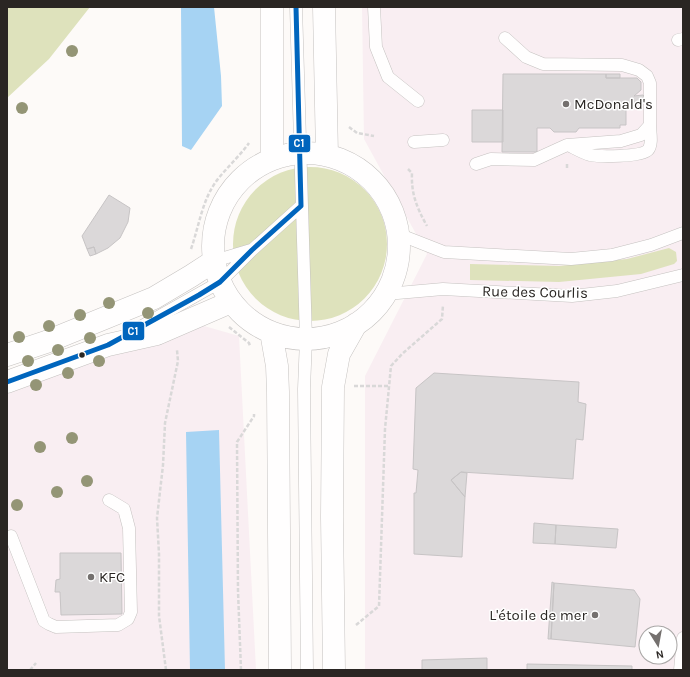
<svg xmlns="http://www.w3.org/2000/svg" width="690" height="677" viewBox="0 0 690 677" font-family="Karla,sans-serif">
	<rect width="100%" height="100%" fill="#fdfaf8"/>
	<!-- commercial -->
	<path fill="#f9eef2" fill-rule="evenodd" d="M362,7H683V670H365V376L427,254L364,139ZM646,633H670V657H646Z
		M183,320L239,336L256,670H7V386Z"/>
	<!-- green -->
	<path fill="#dee2bc" d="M7,7H90L49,59L7,98Z
		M233 244a77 77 0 1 1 154 0a77 77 0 1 1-154 0Z
		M669,248L676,252L677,261L674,264L641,274L559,282L470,280V264L559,266L627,259Z"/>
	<!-- water -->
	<path fill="#a6d3f3" d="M181,7H214L221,76L222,106L191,150L182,146Z
		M219,430L225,670H190L186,432Z"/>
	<!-- building -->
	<path fill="#dbd8d9" stroke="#c7c4c5" d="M503,74H606V78H637L641,82V90L634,96L643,95L645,97V101L635,102L634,103H626V125H620V128H579L576,132H554L550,128H537V152H502Z
		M606,74H620V78H606Z
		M472,110H503V142H472Z
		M109,195L130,208L128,222L120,238L108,248L96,254L94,247L87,249L82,236Z
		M94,247L96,254L90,256L87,249Z
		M434,373L579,382L578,402L586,404L583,440L576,439L573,479L461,472L451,480L465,497L462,557L414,554V493H416L418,470L413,469L416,388Z
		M461,472L467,473L465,497L451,480Z
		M534,523L556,525L555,544L533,543Z
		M556,525L618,529L616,548L555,544Z
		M60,553H121L122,614L61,615L60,592H55L56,580L60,579Z
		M552,582L554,583L551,639H548Z
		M554,583L634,590L640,599L635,647L551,639Z
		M487,658V670H422V660Z
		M527,664L632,666V670H527Z"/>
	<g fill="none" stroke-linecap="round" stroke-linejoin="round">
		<!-- lane casing -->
		<g stroke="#c5c2c0" stroke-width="13">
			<path id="lane" d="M296,7L306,339L304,389L307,670
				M374,7L376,47L388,77L418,101
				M678,40L683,39
				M414,142L443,140
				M570,146C576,149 583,153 590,155C600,157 641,157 648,150C653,144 650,132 650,125
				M476,164L491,159L534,160L567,145L621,141L641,135L650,125V83L647,76L639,70L622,65L543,64L526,57L505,38
				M398,234L444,252L571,259L612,255L651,245L683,233
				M214,261L251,250
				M386,294L443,289L572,296L617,291L683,275
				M128,334L220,282L252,250L301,206
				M11,536L44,621L49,624L56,627L118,625L128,619L131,612L129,528L124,509L109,500
				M680,670L683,638"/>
		</g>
		<!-- secondary casing -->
		<g stroke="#c5c2c0" stroke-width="23">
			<path id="secondary" d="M272,7V159
				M324,7L327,155
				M213 246a93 93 0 1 1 186 0a93 93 0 1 1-186 0Z
				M271,332L277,366L278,392L280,670
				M7,355L46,342L154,298L191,276L214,261
				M7,382L108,345L157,334L231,302
				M334,670L332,517L333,387L339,354L356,324"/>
		</g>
		<!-- path -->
		<path stroke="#d9d8d8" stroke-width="2.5" stroke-dasharray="4 2" stroke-linecap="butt" d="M349,127L357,133L374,136
			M567,164V170
			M408,169L412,173C411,194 417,208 427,226
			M191,249C199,226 202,202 215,183C225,169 239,157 249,143
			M229,327L249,343L250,346
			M354,386H388
			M356,625L379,606L385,429L391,366L402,354L442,319L443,305
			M30,670L36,663
			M166,670L159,616V554L157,518L163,465L165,423L178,361L177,350
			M241,670L238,591L237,442L254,416V414"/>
		<!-- lane -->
		<use href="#lane" stroke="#fffefe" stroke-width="12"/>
		<!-- secondary -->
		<use href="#secondary" stroke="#fffefe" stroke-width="22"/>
		<!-- bus-1 casing -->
		<g stroke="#fff" stroke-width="8">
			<path id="bus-1" d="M7,382L108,345L199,295L220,282L252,250L301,206L296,7"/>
		</g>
		<!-- bus-1 -->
		<use href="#bus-1" stroke="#0065bd" stroke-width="5"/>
	</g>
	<!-- trees -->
	<g fill="#949576">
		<circle cx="72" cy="51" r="6"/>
		<circle cx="22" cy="108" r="6"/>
		<circle cx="109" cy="303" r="6"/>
		<circle cx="148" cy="313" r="6"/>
		<circle cx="80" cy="315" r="6"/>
		<circle cx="49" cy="326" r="6"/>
		<circle cx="19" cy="337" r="6"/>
		<circle cx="90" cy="338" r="6"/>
		<circle cx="58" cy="350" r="6"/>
		<circle cx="28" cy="361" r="6"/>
		<circle cx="99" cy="361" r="6"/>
		<circle cx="68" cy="373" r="6"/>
		<circle cx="36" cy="385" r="6"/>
		<circle cx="72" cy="438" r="6"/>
		<circle cx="40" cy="447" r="6"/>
		<circle cx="87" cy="481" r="6"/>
		<circle cx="57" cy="492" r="6"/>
		<circle cx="17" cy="505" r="6"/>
	</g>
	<!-- markers -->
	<g fill="#74706e" stroke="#fff" stroke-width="1.5">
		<circle cx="566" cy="104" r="4"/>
		<circle cx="91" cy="577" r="4"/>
		<circle cx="595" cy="615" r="4"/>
	</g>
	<circle fill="#2a2623" stroke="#fff" stroke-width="1.5" cx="82" cy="355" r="3.5"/>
	<g text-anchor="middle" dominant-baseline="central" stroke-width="3" stroke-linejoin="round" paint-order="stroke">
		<!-- poi labels -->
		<g font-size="15" fill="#2a2623" stroke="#fff" text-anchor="start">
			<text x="574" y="104">McDonald's</text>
			<text x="99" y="577">KFC</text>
			<text x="587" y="615" text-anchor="end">L'étoile de mer</text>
		</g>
		<!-- street labels -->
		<g font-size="15" fill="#2a2623" stroke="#fff">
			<text transform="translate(535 292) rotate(1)">Rue des Courlis</text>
		</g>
	</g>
	<g stroke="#fff" stroke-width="1.5">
		<rect x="288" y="134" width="23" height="19" rx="4" fill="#0065bd"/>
		<rect x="122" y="321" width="23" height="20" rx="4" fill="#0065bd"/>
	</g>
	<g font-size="11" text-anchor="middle" font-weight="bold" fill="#fff">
		<text x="299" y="147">C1</text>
		<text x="133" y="335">C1</text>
	</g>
	<!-- border -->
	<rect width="690" height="677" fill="none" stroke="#2a2623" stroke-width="16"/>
	<!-- north arrow -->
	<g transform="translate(658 645) rotate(169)"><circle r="19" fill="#ffffff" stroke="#aaa8a7"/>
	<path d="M0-3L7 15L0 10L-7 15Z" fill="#74706e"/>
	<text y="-6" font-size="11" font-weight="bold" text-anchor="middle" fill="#2a2623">N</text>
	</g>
</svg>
